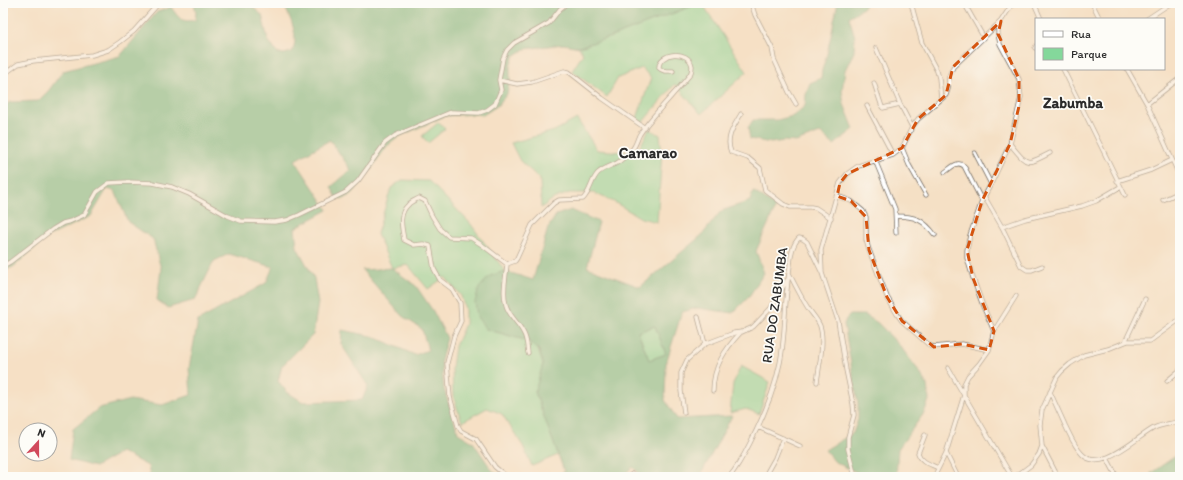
<svg xmlns="http://www.w3.org/2000/svg" width="1183" height="480" viewBox="0 0 1183 480" font-family="Itim,sans-serif">
	<rect width="100%" height="100%" fill="#fdfcf7"/>
	<filter id="ink" filterUnits="userSpaceOnUse"><feTurbulence type="fractalNoise" baseFrequency=".025" numOctaves="2"/><feDisplacementMap in="SourceGraphic" scale="8" xChannelSelector="R" yChannelSelector="G"/><feConvolveMatrix kernelMatrix="1 2 1 2 8 2 1 2 1" color-interpolation-filters="sRGB"/></filter>
	<filter id="wash" filterUnits="userSpaceOnUse"><feTurbulence type="fractalNoise" baseFrequency=".012" numOctaves="4" result="noise"/><feDisplacementMap in="SourceGraphic" scale="16" xChannelSelector="R" yChannelSelector="G"/><feGaussianBlur stdDeviation="0.9" result="paint"/><feColorMatrix in="noise" values="0 0 0 0 0 0 0 0 0 0 0 0 0 0 0 0 0 1.4 0 .05"/><feComposite in="paint" operator="in"/></filter>
	<g filter="url(#wash)">
		<rect width="100%" height="100%" fill="#f5e0c5"/>
		<!-- green -->
		<path fill="#84d89b" stroke="#588263" d="M700,3H702L747,72L701,114L675,84L642,123L637,118L651,78L642,68L618,78L607,97L572,71L583,54L579,47L611,37Z
			M577,119L597,150L637,153L649,129L660,135L662,153L657,222L641,218L614,202L594,193H569L553,199L541,208L540,179L520,161L511,143L554,131Z
			M439,122L445,129L428,143L422,136Z
			M402,180L429,181L470,223L505,271L490,276L486,329L528,341L538,350L543,364L535,392L558,455L532,466L523,446L502,414L487,408L462,422L453,396L452,368L455,346L465,324V309L461,296L445,277L428,289L408,265L392,268L377,234L391,188Z
			M655,326L666,354L649,360L638,332Z
			M741,366L770,382L759,414L746,409L730,413L733,384Z"/>
		<!-- forest -->
		<path fill="#6bb883" stroke="#4b7257" fill-rule="evenodd" d="M194,3H248L262,15L268,40L277,53L284,54L292,52C300,36 290,18 283,3H700L611,37L579,47L563,44L525,49L514,56L510,65V80L507,94L497,106L483,115L474,114L445,116L400,136L387,146L363,181L352,194L344,199L337,198L331,187L351,170L330,140L295,160L328,210L295,228L297,247L314,278L318,303L313,335L282,366L278,381L287,392L303,402L362,400L368,386L341,344L342,330L372,336L415,355L428,350L422,329L402,316L362,270L392,268L416,286L433,311L447,338L441,360L444,389L458,433L473,442L492,470L501,477H150L148,466L121,452L95,467L69,460L73,429L99,408L130,400L162,405L191,395L189,368L198,321L266,283L273,267L229,254L214,261L195,300L168,308L157,300L161,269L153,239L128,222L115,191L107,189L91,216L48,237L13,267L3,271V107L10,102L38,101L49,90L63,71L120,56L157,12L171,7C179,18 181,23 195,20L196,13Z
			M836,3H866L863,8L849,17L855,37L854,52L845,70L842,91L844,104L854,129L834,145L820,133L796,142L784,141L771,143L750,139L748,128L753,120H777L793,116L805,106L806,94L810,83L821,78L822,70L827,54L837,7Z
			M753,191L776,207L756,251L764,273L748,298L733,313L697,308L682,312L666,363L665,400L677,419L732,416L701,474L703,477H642L633,467L621,477H560L564,471L535,392L543,364L539,350L528,341L486,329L477,317L475,302L479,288L490,276L505,271L533,280L548,228L556,215L571,210L599,222L587,267L640,287L702,235L721,211L750,201ZM655,326L666,354L649,360L638,332Z
			M850,315H865L878,323L900,346L919,371L927,385L929,400L924,413L898,449L896,477H858L860,474L835,462L825,450L853,433L858,419V404L844,324L846,319Z
			M1180,453V477H1151V473Z"/>
	</g>
	<g filter="url(#ink)">
		<g fill="none" stroke-linecap="round" stroke-linejoin="round">
			<!-- minor casing -->
			<g stroke="#726a61" stroke-width="5">
				<path id="minor" d="M751,3L755,15L772,48L774,59L789,92L796,104
					M911,3L922,43L937,71L939,78L941,99
					M964,3L984,38
					M1034,3L1041,19
					M1092,3L1100,19
					M1147,19L1171,3
					M876,48L900,104L912,127
					M1035,48L1036,46
					M1063,69L1125,195
					M1127,69L1147,104L1180,177
					M3,75L18,64L33,61L92,55L108,50L120,42L134,31L159,3
					M499,80L517,84L532,82L564,71L569,72L602,98L645,128
					M874,83L882,107L883,108L900,104
					M1147,104L1180,78
					M867,106L893,155
					M741,114C734,126 725,138 731,152L748,158L760,168L765,190L783,204L790,207H811L816,208L831,218
					M1010,144C1028,165 1025,166 1050,153
					M902,148L909,165L926,195
					M975,153L991,184
					M875,160L895,209L896,233
					M945,172C951,168 957,160 964,166L982,201
					M1117,181L1151,170L1172,160
					M837,196L851,201L863,211L866,217V240L869,250L887,297L897,314L902,321L930,346L934,347L962,344L989,350
					M984,196L1002,227L1021,266L1027,270H1032L1042,266
					M1163,200L1180,192
					M896,216C915,216 924,220 935,235
					M1002,227L1025,219L1082,206L1096,201L1120,187
					M507,264C506,278 502,292 506,305C509,316 518,322 523,332C527,338 527,346 528,353
					M3,266L10,262L53,229L63,223L71,221L84,215L97,192L109,183L127,182L153,183L172,187L189,194L228,216L241,221L274,222L287,220L299,215L346,192L358,181L385,143L396,135L451,112L479,113L487,110L495,104L501,90L499,80L503,58L507,50L514,43L549,23L560,9L567,3
					M789,273C795,285 801,297 808,308C812,314 818,320 820,326C825,341 819,366 817,382
					M822,273L838,321L846,370L853,404L854,415L848,437V449L855,477
					M698,317L705,344
					M994,331L1016,296
					M1125,342L1145,299
					M948,368L1012,477
					M1167,381L1180,370
					M713,391C713,367 725,349 741,332
					M1050,392C1055,403 1060,414 1065,425C1070,435 1074,446 1082,454C1100,474 1137,437 1154,428C1162,424 1171,424 1180,421
					M684,413L681,391V373L687,360L705,344L734,333L742,332L753,327L771,308L787,280
					M758,427L800,446
					M925,435L918,453C921,462 930,464 938,468
					M1042,446L1058,477
					M946,453L958,477
					M1107,458L1117,477
					M766,474L775,458L783,438
					M507,477L495,467L476,439L461,431L458,426L450,397L447,363L454,336L461,321L460,303L452,289L440,280L434,269L430,246L423,244L414,245L404,240C402,228 398,214 408,205C410,202 416,200 419,198L425,201L432,216L440,229L449,237L471,238L482,245L507,264L515,261L517,258L532,225L554,203L559,200L583,199C591,191 591,180 598,173C603,168 611,166 617,163C622,160 627,155 631,151C635,147 636,143 638,138C639,134 642,131 644,128C658,110 674,94 688,77C691,74 692,70 692,66C689,49 658,52 659,68C663,72 667,71 673,71
					M628,477L632,474
					M729,477C738,467 744,455 750,443C763,418 774,392 780,363C786,334 784,303 789,273C791,261 790,247 799,238L803,239L807,242L822,273L821,250L840,183L847,174L858,166L893,155L902,148L912,127L918,119L946,95L948,89L949,76L953,67L1001,21
					M934,477L946,453L964,395V384L968,376L979,364L989,350L994,331L983,306L973,278L967,258V250L970,235L982,201L991,184L1010,144L1019,106L1021,97L1019,79L1000,44L998,34V30L1001,21L1013,3
					M1015,477L1031,465L1039,454L1042,446L1040,425L1042,410L1057,377L1062,371L1070,364L1084,355L1108,349L1128,341H1150L1180,319"/>
			</g>
			<!-- minor -->
			<use href="#minor" stroke="#fff" stroke-width="3.5"/>
		</g>
	</g>
	<!-- marked area -->
	<path d="M0 0H1183V480H0ZM1001,21L998,34L1019,79V106L1010,144L982,201L967,250L973,278L994,331L989,350L962,344L934,347L902,321L887,297L869,250L866,217L851,201L837,196L840,183L847,174L902,148L918,119L946,95L953,67Z" fill="#f5e0c5" fill-opacity=".55" fill-rule="evenodd"/>
	<path fill="none" stroke="#d5540f" stroke-width="3" stroke-dasharray="8 5" stroke-linejoin="round" d="M1001,21L998,34L1019,79V106L1010,144L982,201L967,250L973,278L994,331L989,350L962,344L934,347L902,321L887,297L869,250L866,217L851,201L837,196L840,183L847,174L902,148L918,119L946,95L953,67Z"/>
	<g text-anchor="middle" dominant-baseline="central" stroke-width="3.5" stroke-linejoin="round" paint-order="stroke">
		<!-- street labels -->
		<g font-size="14" fill="#2b2b2b" stroke="#fdfcf7">
			<text transform="translate(775 305) rotate(-82)">RUA DO ZABUMBA</text>
		</g>
		<!-- neighbourhood labels -->
		<g font-size="15" font-weight="bold" fill="#2b2b2b" stroke="#fdfcf7">
			<text x="1073" y="103">Zabumba</text>
			<text x="648" y="153">Camarao</text>
		</g>
	</g>
	<!-- margin -->
	<rect width="1183" height="480" fill="none" stroke="#fdfcf7" stroke-width="16"/>
	<!-- legend -->
	<rect x="1035" y="18" width="130" height="52" fill="#fdfcf7" stroke="#a9a8a5"/>
	<rect x="1043" y="31" width="20" height="6" fill="#ffffff" stroke="#a9a8a5"/>
	<text x="1071" y="38" font-size="12" fill="#2b2b2b">Rua</text>
	<rect x="1043" y="48" width="20" height="12" fill="#84d89b" stroke="#a9a8a5"/>
	<text x="1071" y="58" font-size="12" fill="#2b2b2b">Parque</text>
	<!-- north arrow -->
	<g transform="translate(38 442) rotate(21)"><circle r="19" fill="#fdfcf7" stroke="#a9a8a5"/>
	<path d="M0-3L7 15L0 10L-7 15Z" fill="#d1495b"/>
	<text y="-6" font-size="11" font-weight="bold" text-anchor="middle" fill="#2b2b2b">N</text>
	</g>
</svg>
